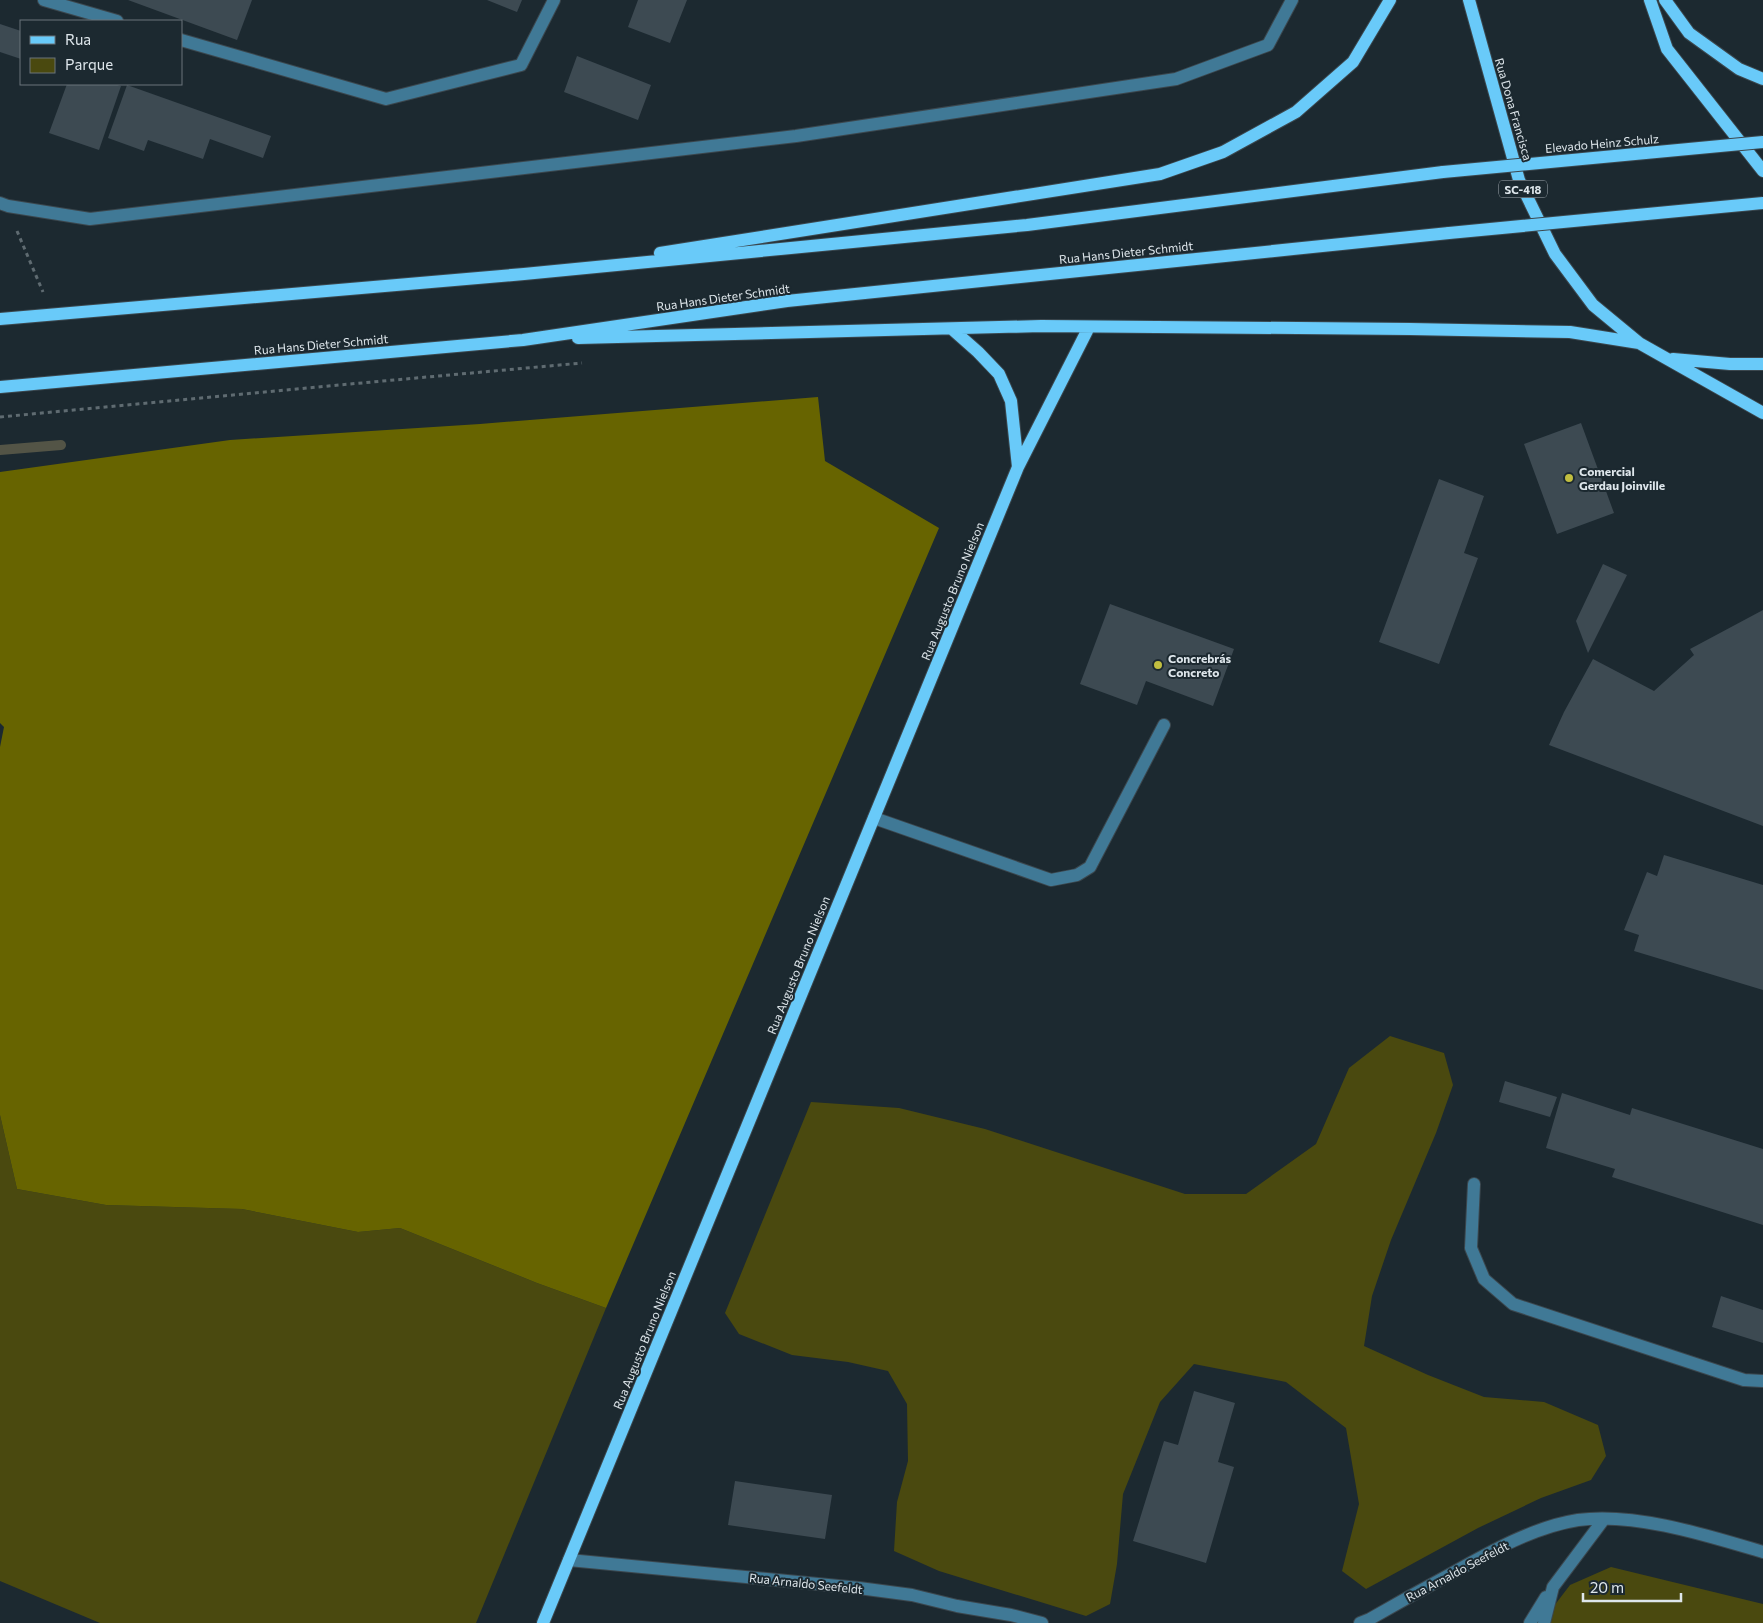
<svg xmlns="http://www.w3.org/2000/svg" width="1763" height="1623" viewBox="0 0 1763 1623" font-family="Commissioner,sans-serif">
	<rect width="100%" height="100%" fill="#1c2930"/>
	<!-- green -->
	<path fill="#4a490f" d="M1390,1036L1444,1053L1453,1085L1436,1133L1391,1240L1372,1296L1364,1346L1428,1375L1484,1397L1544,1402L1598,1425L1606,1456L1591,1480L1541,1498L1478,1528L1366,1589L1342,1571L1359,1504L1346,1428L1286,1382L1194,1364L1160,1402L1123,1494L1117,1564L1110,1604L1086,1616L939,1571L894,1551L897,1502L908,1461L907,1404L888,1371L848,1362L792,1355L739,1334L725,1313L811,1102L899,1108L985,1129L1185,1194H1246L1316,1144L1349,1068Z
		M0,1115L17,1189L106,1205L242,1209L358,1232L400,1228L537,1283L606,1308L476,1623H100L0,1581Z
		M1611,1567L1763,1604V1623H1541L1570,1585Z"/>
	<!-- forest -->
	<path fill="#676400" d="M818,397L825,461L939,528L606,1308L537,1283L400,1228L358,1232L242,1209L106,1205L17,1189L0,1115V747L4,727L0,723V472L230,440L480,424Z"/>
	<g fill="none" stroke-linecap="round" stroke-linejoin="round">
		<!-- stream -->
		<path stroke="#535446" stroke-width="10" d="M0,450L61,445"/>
	</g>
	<!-- building -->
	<path fill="#3d4a52" d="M128,0H252L237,40Z
		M487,0H522L517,12Z
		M638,0H687L670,43L628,27Z
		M0,24L21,31V59L0,52Z
		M577,56L651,85L638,120L564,92Z
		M67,84H114L121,86L99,150L49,133Z
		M127,85L271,136L263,158L210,139L203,159L148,140L144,151L108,138Z
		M1581,423L1614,513L1557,534L1524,444Z
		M1439,479L1484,496L1464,553L1478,558L1439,664L1379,642Z
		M1603,564L1627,575L1588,653L1576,621Z
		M1110,604L1234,649L1213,706L1146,681L1137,705L1080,684Z
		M1763,610V826L1549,745L1564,712L1593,659L1654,691L1694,655L1690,649Z
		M1664,855L1763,885V990L1634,951L1639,935L1624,930L1647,872L1657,876Z
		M1505,1081L1557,1097L1550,1117L1499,1102Z
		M1562,1093L1630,1115L1632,1108L1763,1149V1225L1612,1177L1615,1169L1546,1148Z
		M1721,1296L1763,1310V1343L1712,1327Z
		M1194,1391L1235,1403L1218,1462L1234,1467L1206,1563L1133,1541L1164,1441L1178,1445Z
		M735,1481L832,1495L825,1539L728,1525Z"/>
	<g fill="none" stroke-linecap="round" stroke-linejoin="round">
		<!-- minor casing -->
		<g stroke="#3b474e" stroke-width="14">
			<path id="minor" d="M44,0L117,21
				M181,40L386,99L521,65L554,0
				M0,203L8,206L90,219L796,136L1176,79L1268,45L1292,0
				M874,818L1051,880L1077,875L1090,867L1164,725
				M1474,1184L1471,1248L1484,1279L1513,1304L1744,1380L1763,1381
				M569,1560L859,1588L912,1595L957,1606L1011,1615L1042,1623
				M1360,1623L1370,1619C1396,1604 1423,1589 1449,1575C1488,1553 1533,1527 1578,1520C1635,1512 1709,1536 1763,1552
				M1530,1623L1546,1597
				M1544,1623L1553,1587L1604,1519"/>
		</g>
		<!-- major casing -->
		<g stroke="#3b474e" stroke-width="14">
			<path id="major" d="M1469,0L1519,180L1555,254L1593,305L1639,343L1763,413
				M1650,0L1667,49L1763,171
				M1665,0L1689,33L1739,69L1763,79
				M660,253L1160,174L1223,152L1296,112L1353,62L1390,0
				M0,319L524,274L1027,225L1443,172
				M952,329L978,352L999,374L1011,401L1018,467
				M578,338L1041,326L1410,329L1570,332L1639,343
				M1673,359L1730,364H1763
				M0,387L523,340L787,301L1449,233
				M543,1623L1018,467L1089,327"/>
		</g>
		<!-- path -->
		<path stroke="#5f6b71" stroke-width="3" stroke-dasharray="4 4" stroke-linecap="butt" d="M17,231L43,292
			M0,417L339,385L582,363"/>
		<!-- minor -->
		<use href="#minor" stroke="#407996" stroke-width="12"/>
		<!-- major -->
		<use href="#major" stroke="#69caf9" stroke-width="12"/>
		<!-- major-bridge casing -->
		<g stroke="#3b474e" stroke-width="14" stroke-linecap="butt">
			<path id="major-bridge" d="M1443,172L1763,142
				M1449,233L1763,203"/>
		</g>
		<!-- major-bridge -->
		<use href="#major-bridge" stroke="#69caf9" stroke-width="12"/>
	</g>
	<!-- markers -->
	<g fill="#c1be40" stroke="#1c2930" stroke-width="2">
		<circle cx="1569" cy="478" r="5"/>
		<circle cx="1158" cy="665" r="5"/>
	</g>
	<g text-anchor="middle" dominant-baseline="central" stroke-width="4" stroke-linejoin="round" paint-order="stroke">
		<!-- shield labels -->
		<rect fill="#1c2930" stroke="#a4adb3" stroke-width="1" x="1499" y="180.5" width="48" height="17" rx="4"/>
		<g font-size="11" font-weight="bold" fill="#dee6eb">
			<text x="1523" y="189">SC-418</text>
		</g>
		<!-- street labels -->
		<g font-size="12" fill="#dee6eb" stroke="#1c2930">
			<text transform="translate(1514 109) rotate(74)">Rua Dona Francisca</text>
			<text transform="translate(1602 143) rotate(-5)">Elevado Heinz Schulz</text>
			<text transform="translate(1126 252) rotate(-6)">Rua Hans Dieter Schmidt</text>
			<text transform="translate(723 297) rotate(-8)">Rua Hans Dieter Schmidt</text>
			<text transform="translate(321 344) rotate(-5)">Rua Hans Dieter Schmidt</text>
			<text transform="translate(952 591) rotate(-68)">Rua Augusto Bruno Nielson</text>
			<text transform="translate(798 965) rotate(-68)">Rua Augusto Bruno Nielson</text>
			<text transform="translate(644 1340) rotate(-68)">Rua Augusto Bruno Nielson</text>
			<text transform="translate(1457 1571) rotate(-28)">Rua Arnaldo Seefeldt</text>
			<text transform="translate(806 1583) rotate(6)">Rua Arnaldo Seefeldt</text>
		</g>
		<!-- poi labels -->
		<g font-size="12" font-weight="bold" fill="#dee6eb" stroke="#1c2930" text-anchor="start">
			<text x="1579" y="471">Comercial<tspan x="1579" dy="14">Gerdau Joinville</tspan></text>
			<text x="1168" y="658">Concrebrás<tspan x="1168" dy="14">Concreto</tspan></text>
		</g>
	</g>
	<!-- legend -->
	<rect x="20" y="20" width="162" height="65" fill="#1c2930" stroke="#6a757b"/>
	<rect x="30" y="36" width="25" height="8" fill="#69caf9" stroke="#6a757b"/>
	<text x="65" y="45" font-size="15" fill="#dee6eb">Rua</text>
	<rect x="30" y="58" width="25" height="15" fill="#4a490f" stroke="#6a757b"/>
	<text x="65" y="70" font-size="15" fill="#dee6eb">Parque</text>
	<!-- scale -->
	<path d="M1583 1593v8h98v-8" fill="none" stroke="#dee6eb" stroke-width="2.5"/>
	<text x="1590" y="1593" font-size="15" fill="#dee6eb" stroke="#1c2930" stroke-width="4" paint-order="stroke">20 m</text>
</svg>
